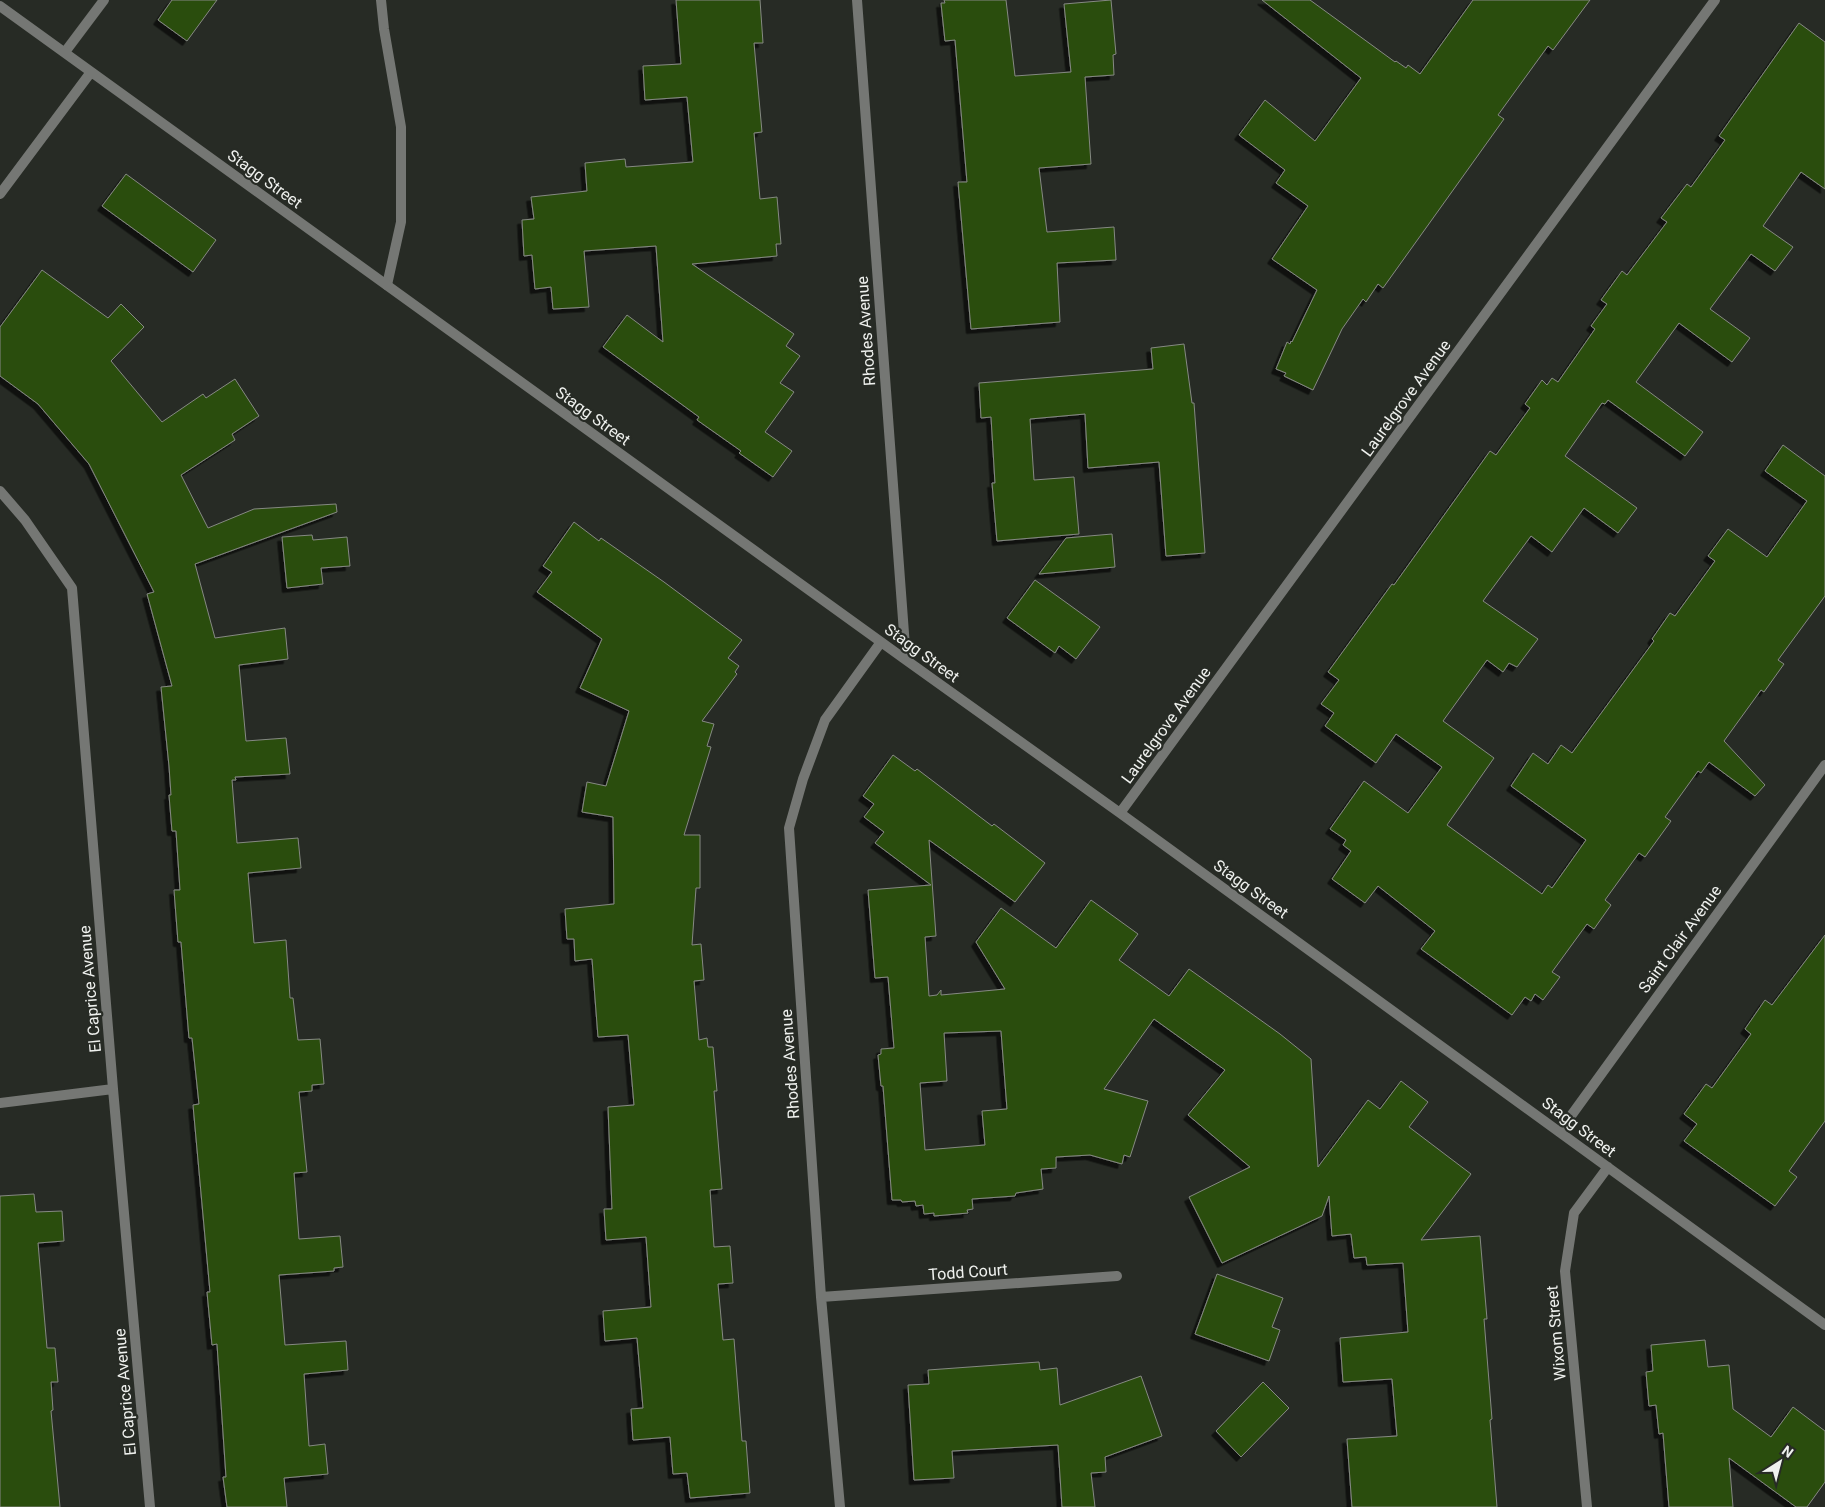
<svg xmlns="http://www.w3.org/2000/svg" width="1825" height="1507" viewBox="0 0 1825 1507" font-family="Roboto,sans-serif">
	<defs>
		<filter id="shadow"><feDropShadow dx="-4.5" dy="4.5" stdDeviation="0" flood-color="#0009"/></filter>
	</defs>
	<rect width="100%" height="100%" fill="#272b25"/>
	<!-- building -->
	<path fill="#2c4d0d" stroke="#858983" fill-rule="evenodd" filter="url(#shadow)" d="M172,0H217L187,41L158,20Z
		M676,0H760L763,43H754L762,132L754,133L760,199L777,197L781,244H776L777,256L692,264L794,334L786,346L800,356L780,383L794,392L765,432L792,451L773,477L739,453L741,451L697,420L699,417L603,347L627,315L663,342L656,246L584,251L589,307L553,309L551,287L535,289L532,255L524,256L522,220L534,219L531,197L587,191L585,163L625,159L626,167L693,162L687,97L645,100L643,66L681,64Z
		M944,0H1006L1015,76L1071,72L1064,4L1111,0L1116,54L1113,55L1114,75L1085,77L1091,164L1039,168L1047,232L1114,227L1116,260L1057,263L1060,322L971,329L958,182H967L955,40L945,41L941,3H945Z
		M1262,0H1310L1395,62L1396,61L1406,68L1408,65L1420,74L1473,0H1590L1553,50L1548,46L1498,115L1504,119L1383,288L1378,284L1366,302L1363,299L1342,329L1313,390L1284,376L1286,373L1276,369L1287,342L1290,344L1291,341L1292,342L1317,290L1272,259L1308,206L1276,183L1285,170L1239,135L1265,100L1315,141L1361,78Z
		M1799,23L1825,42V189L1801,172L1763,226L1793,247L1775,271L1751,254L1710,309L1750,338L1732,362L1679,323L1636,382L1703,432L1685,456L1608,400L1605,404L1602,403L1565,456L1637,508L1618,533L1584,508L1552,552L1531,536L1483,601L1538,639L1517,667L1509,663L1503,672L1487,660L1443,721L1494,758L1447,825L1542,894L1548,885L1552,888L1586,840L1511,786L1533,753L1548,764L1561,745L1572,753L1654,641L1652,639L1670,613L1675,616L1715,561L1708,556L1728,529L1767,557L1807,501L1765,471L1783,445L1825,476V596L1778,660L1784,664L1764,692L1761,690L1724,741L1765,785L1755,796L1709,762L1701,773L1698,771L1665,817L1671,821L1645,857L1639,853L1605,900L1611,905L1594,929L1587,924L1552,972L1560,977L1543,1000L1535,994L1531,1001L1525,997L1512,1015L1421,949L1435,931L1378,886L1365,903L1332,879L1351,851L1343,845L1346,840L1330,829L1364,781L1408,813L1442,767L1396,734L1376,763L1325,726L1334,713L1321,704L1339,680L1328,672L1392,584L1394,585L1490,451L1496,455L1530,408L1525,404L1542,380L1547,385L1552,378L1558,382L1595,329L1591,326L1607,304L1601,300L1622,271L1627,275L1667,222L1661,218L1687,184L1691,187L1725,140L1719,136Z
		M126,174L216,240L193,272L102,206Z
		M42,270L108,318L121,304L144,327L111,361L162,422L203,394L206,398L235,379L259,416L232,434L235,440L181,475L208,528L254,509L336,504L337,512L195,564L215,638L285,628L288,659L239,665L246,741L286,738L290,774L235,777L236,780H232L237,843L298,838L301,868L248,873L254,943L286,940L290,998H293L298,1040L320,1039L324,1084L312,1085V1091L299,1092L307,1172L294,1173L299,1239L340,1236L343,1267L334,1268V1271L279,1275L285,1345L346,1341L348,1370L304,1374L309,1446L325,1444L328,1474L284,1478L287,1507H227L223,1477H226L217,1344L212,1345L207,1292H210L193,1105L199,1104L192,1038H189L181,942H178L174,890H180L176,831H172L169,795H171L169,766L161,687L172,686L147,594L154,592L89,464L38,404L0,376V327Z
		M1184,344L1192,403H1194L1205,553L1166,556L1159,462L1088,468L1085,414L1030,419L1034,480L1074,477L1079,534L997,541L992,483H995L991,417L981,418L979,383L1153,369L1151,348Z
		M574,522L599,541L601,538L664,582L742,640L728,658L739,666L735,672L737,674L702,721L714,724L707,746L711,747L684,835H700V888H696L692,945L701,944L704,980L694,981L699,1040L707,1038L708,1047H713L717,1091H714L722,1189L710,1190L714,1247L730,1246L733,1283L718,1284L723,1340L734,1339L742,1441H746L750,1493L690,1498L687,1473L673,1474L670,1437L633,1440L631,1409L643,1408L637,1338L605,1341L603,1311L651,1307L646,1237L606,1240L604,1209H612L608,1107L634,1105L628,1035L598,1037L592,959L575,961L574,939H567L565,909L614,904L613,817L582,812L587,782L606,786L629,711L580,688L602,639L537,592L552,572L543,566Z
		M1112,534L1115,567L1039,574L1066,538Z
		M312,535L313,540L347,537L350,566L321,568L323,584L287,588L282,537Z
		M1035,580L1100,627L1076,659L1059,646L1055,653L1007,618Z
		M893,755L915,771L917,769L992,826L994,824L1045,863L1015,902L929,840L936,936L925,937L929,996L937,995L941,990V995L1005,989L976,942L1001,908L1056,948L1091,900L1138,934L1119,960L1169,996L1189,969L1280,1034L1311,1059L1318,1167L1368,1100L1380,1109L1401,1081L1428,1102L1409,1127L1471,1174L1421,1240L1480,1236L1487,1319H1484L1492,1419L1490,1420L1497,1507H1352L1347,1439L1397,1436L1392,1379L1343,1382L1340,1338L1408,1332L1403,1263L1367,1265L1366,1257L1354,1258L1351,1234L1332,1236L1329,1196L1322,1216L1222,1263L1189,1197L1250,1167L1188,1115L1225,1070L1154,1019L1104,1089L1148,1101L1130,1157L1124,1155L1122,1164L1090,1155L1056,1157V1168L1041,1169L1043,1189L1016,1193L1015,1196L972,1199L973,1209L967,1210L968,1213L934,1216V1213L924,1214L923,1205L916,1206L915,1201L902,1202L901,1200H892L883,1086H881L878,1055L881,1054V1049L894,1048L888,977L875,978L868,890L931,885L875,843L884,832L864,817L874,804L863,796ZM1001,1031L1007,1109L982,1111L985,1145L925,1150L920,1083L947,1081L944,1033Z
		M1825,935V1121L1789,1171L1797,1177L1775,1206L1684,1141L1697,1124L1684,1114L1706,1084L1712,1088L1751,1034L1745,1029L1765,1000L1772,1005Z
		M34,1194L36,1212L62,1211L64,1241L38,1243L47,1348H55L58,1382H51L53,1410L51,1411L60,1507H0V1196Z
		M1217,1274L1283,1298L1272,1327L1280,1330L1269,1361L1195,1334Z
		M1705,1340L1708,1367L1729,1365L1733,1409L1771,1437L1793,1407L1825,1431V1482L1807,1507H1796L1729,1458L1733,1507H1669L1663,1433L1659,1434L1656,1405L1649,1406L1646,1372L1653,1371L1651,1345Z
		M1039,1362L1040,1370L1057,1368L1060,1405L1141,1376L1162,1436L1105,1457L1106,1472L1091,1473L1095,1507H1062L1058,1445L952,1451L954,1478L914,1480L908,1385L929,1384L928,1370Z
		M1263,1382L1289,1408L1241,1457L1216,1431Z"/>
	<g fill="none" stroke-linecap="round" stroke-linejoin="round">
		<!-- service -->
		<path stroke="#757774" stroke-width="10" d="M381,0L384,29L401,127V222L387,285
			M65,52L104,0"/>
		<!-- minor -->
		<path stroke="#757774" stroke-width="10" d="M857,0L906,660
			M0,6L906,660L1120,813L1825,1325
			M0,194L91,72
			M0,491L25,520L72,588L113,1089L150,1507
			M1120,813L1715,0
			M0,1103L113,1089
			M1560,1131L1825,765
			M821,1297L1117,1276
			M840,1507L821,1297L789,828L803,779L825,720L881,642
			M1587,1507L1565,1271L1574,1213L1608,1167"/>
	</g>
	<g text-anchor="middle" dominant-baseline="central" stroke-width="4.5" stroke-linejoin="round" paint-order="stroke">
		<!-- street labels -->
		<g font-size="16" fill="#eff1ee" stroke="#272b25">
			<text transform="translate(265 179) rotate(36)">Stagg Street</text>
			<text transform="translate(866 331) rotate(-94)">Rhodes Avenue</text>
			<text transform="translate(1406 398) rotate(-54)">Laurelgrove Avenue</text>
			<text transform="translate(593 416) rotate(36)">Stagg Street</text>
			<text transform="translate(922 653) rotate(36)">Stagg Street</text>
			<text transform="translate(1166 725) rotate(-54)">Laurelgrove Avenue</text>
			<text transform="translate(1251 889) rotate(36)">Stagg Street</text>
			<text transform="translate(1680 939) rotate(-54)">Saint Clair Avenue</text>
			<text transform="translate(90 989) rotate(-95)">El Caprice Avenue</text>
			<text transform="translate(790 1064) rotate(-94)">Rhodes Avenue</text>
			<text transform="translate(1579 1127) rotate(37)">Stagg Street</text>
			<text transform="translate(968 1272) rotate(-4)">Todd Court</text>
			<text transform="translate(1556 1333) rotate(-95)">Wixom Street</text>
			<text transform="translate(125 1392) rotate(-95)">El Caprice Avenue</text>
		</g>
	</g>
	<!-- north arrow -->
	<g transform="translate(1780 1462) rotate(36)" stroke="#272b25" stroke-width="4" paint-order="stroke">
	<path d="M0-4L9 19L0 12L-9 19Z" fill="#eff1ee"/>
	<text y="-8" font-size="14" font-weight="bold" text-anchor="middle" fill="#eff1ee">N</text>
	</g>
</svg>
